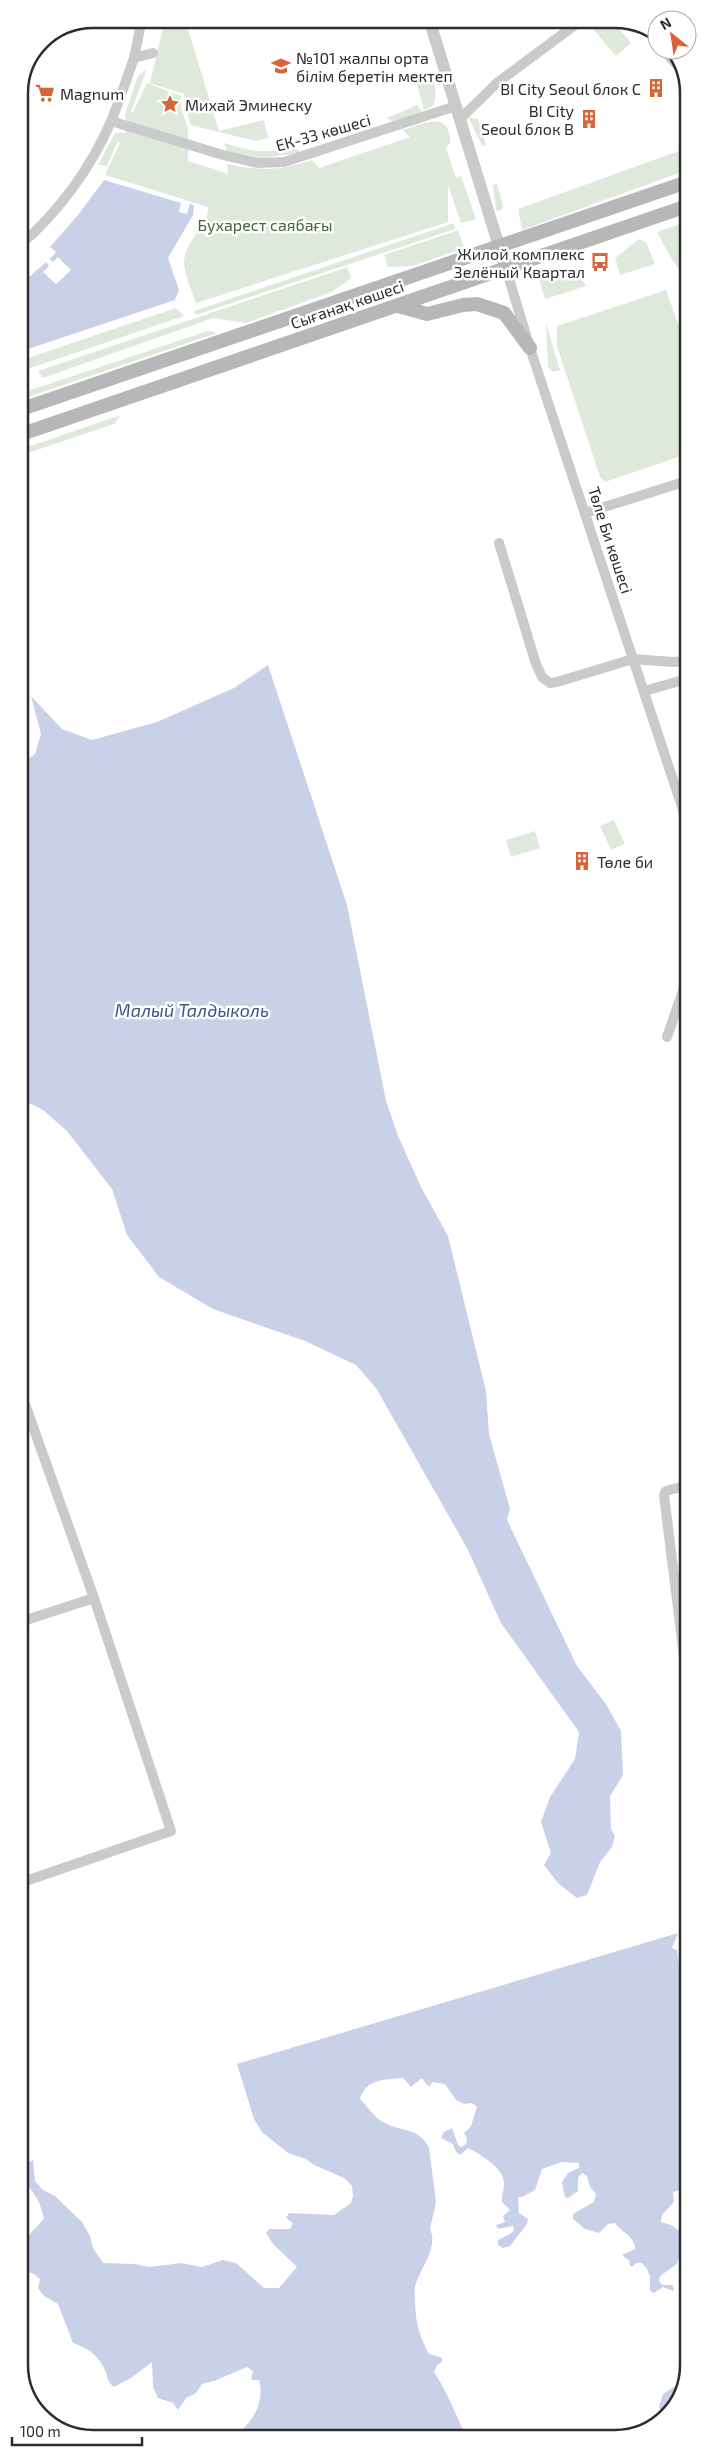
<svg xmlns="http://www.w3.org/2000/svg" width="707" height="2457" viewBox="0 0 707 2457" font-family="'Exo 2',sans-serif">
	<rect width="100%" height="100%" fill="#fff"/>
	<!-- green -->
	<path fill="#dee9db" d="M165,19H185L219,131L264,120L268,138L256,141L190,125L184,94L150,83Z
		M608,19H611L631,43L616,56L594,30Z
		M147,69L131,112H133L147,83L181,96V108L188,128V161L228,174L227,164C259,171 280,171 312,160L319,168L410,137L403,130C414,127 437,115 446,126C449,130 450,137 451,142L446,148L456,178L461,176L476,219L461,223L448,185V222L196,303C192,291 184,274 184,262C185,239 209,228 208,207L105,175L120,143L118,141L107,166L98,165L115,133H125L129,123L126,122L125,114L138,76Z
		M425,72C436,81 438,94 433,106L424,110L414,73Z
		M417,105L422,113L394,123L387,118Z
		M469,118L478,119L486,145L482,146Z
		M224,143C251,151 267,155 295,147L301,153L258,158L227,152Z
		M687,148V170L522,230L518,209Z
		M497,184L503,205L502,210L496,211L493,185Z
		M687,222V280L671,258L657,232Z
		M454,223L455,229L196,315L194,311Z
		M458,230L464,248L413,266L388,267L384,255Z
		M639,239L646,242L655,264L620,275L615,258Z
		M347,267L351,278L332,292L246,323L213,318L43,378L38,371Z
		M577,271L586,286L545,299L539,279L544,276Z
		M666,290L687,349V454L605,482L600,477L557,346V326Z
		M176,308L184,316L19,372V361Z
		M546,323L560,370L553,372L548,367Z
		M208,331L217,333L19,400V394Z
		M121,415L114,424L19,456V450Z
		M614,820L625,844L611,850L600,826Z
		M535,831L540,848L511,857L506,840Z"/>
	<!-- water -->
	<path fill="#c8d1e8" d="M104,180L181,203L179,212L187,214L190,203L194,206L193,215L168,258L179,290L175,300L19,352V286L46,262L49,266L43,272L56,284L71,270L58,257L53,262L50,259L56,252L50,247L78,215Z
		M268,665L347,905L386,1101L398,1136L421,1187L448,1236L486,1391L489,1434L510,1509L507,1520L577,1666L606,1704L621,1731L623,1775L610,1796L611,1829L615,1836L612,1847L600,1862L587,1895L577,1898L558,1883L544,1865L551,1853L541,1822L550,1797L575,1759L579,1732L501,1623L467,1548L376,1388L356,1365L305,1341L213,1309L159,1277L127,1235L112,1189L67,1131L43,1110L19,1098V765L35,754L41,734L31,696L62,729L92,740L157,722L234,688Z
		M678,1933L672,1948L677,1950L688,2032V2188L673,2192L674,2202L662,2215L661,2222L671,2225L686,2236L677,2264L660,2276L659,2281L662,2285H672L674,2288L673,2291L663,2287L654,2293L650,2291V2276L647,2269L642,2263H636L632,2267L629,2264L630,2261L622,2255L635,2249C634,2235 622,2233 615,2223L608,2224L599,2233L585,2229L573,2219V2214L594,2202L596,2194L590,2187L587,2176L582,2173L578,2178V2191L568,2198L565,2197L562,2182L568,2173L579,2168V2163L561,2162L542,2169L535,2190L522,2197H518L519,2213L528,2219L527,2224L510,2246L503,2248L498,2245V2240L510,2234L514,2230L513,2226L498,2229L496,2225L505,2222L503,2216L510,2210L502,2202C501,2195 505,2189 504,2182C503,2167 479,2154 468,2148L460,2155L456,2152L453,2144L441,2138L444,2132L452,2128L458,2145L461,2147L466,2144L467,2138L464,2133L471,2126L477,2107L472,2103L464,2104L456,2100L445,2084L432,2082L430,2086L427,2085L422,2078L411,2087L403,2078C385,2080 366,2078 360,2099C368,2107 373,2116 383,2122C400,2132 420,2127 429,2148L436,2202L430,2229C439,2248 420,2267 415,2287C414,2292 415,2297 415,2302C416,2325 419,2334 429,2354L442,2358V2362L437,2365L434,2372C447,2392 456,2414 466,2437L228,2438C250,2430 266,2402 259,2380H251L253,2371L247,2367L214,2381L202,2384L196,2393L186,2398L178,2410L173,2403L158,2398L153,2387L152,2362L131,2378L114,2387C107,2382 108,2377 105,2370C98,2355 88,2348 73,2343L58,2304L44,2296L38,2288L40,2279L34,2274L23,2270C23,2259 23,2243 30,2234C35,2228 40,2224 44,2218L39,2202L28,2185L24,2165L33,2160L35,2181L43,2190L55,2196L82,2222L90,2236L93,2248L103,2263L135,2264L149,2267L181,2263L202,2267L223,2260L236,2263L264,2288H279L297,2267L273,2244L266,2233L269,2229H290L293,2223L286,2218L289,2213L334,2215L351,2203L353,2196L352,2186L344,2178L314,2165L306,2159L288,2153L262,2132L254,2119L237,2064Z
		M682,2382L670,2413L664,2417L659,2407L663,2394Z"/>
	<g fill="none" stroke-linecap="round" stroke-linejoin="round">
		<!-- minor -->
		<path stroke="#cacaca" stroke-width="10" d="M648,30L657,41
			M664,50L686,76
			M134,58L142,19
			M460,119L497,83L583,19
			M111,121L223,155L257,163L284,162L456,106
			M19,246C58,213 92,167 112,119C120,99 127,78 134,58L153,53
			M506,269L530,348L687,822
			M585,513L687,481
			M499,543L536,664L542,677L550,683L557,682L633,659L673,662L687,661
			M644,691L687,679
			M667,1037L687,979
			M20,1390L94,1598L20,1622
			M688,1485L666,1491L664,1495L688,1689
			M20,1883L171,1831L94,1598"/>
		<!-- tertiary -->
		<path stroke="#cacaca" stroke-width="12" d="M429,19L506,269"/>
		<!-- secondary -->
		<path stroke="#b7b7b7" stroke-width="14" d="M398,306L427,314L463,305L477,304L504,313L530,348
			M19,410L687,182
			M19,435L687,206"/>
	</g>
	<!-- icons -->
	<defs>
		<g id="school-bare" transform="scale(1.5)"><path d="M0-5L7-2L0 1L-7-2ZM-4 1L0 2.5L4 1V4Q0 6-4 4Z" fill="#d7643b" stroke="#fff" stroke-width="2.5" paint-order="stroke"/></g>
		<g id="building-bare" transform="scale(1.5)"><path d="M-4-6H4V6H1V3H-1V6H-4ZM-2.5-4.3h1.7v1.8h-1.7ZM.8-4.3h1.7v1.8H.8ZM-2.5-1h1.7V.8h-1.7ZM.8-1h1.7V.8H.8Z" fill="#d7643b" stroke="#fff" stroke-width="2.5" paint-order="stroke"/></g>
		<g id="supermarket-bare" transform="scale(1.5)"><path d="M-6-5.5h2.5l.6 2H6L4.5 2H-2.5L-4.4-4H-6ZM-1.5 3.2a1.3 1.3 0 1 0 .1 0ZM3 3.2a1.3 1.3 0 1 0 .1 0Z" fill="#d7643b" stroke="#fff" stroke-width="2.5" paint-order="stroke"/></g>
		<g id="sight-bare" transform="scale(1.5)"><path d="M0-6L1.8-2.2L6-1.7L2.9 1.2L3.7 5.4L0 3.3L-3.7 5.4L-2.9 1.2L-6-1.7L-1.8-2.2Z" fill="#d7643b" stroke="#fff" stroke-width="2.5" paint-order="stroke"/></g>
		<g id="bus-bare" transform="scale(1.5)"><path d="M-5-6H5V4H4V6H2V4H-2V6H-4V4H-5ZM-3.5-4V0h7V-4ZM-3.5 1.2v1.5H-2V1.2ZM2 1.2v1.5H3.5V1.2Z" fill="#d7643b" stroke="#fff" stroke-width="2.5" paint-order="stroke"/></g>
	</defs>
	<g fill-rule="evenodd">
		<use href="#school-bare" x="281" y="66"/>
		<use href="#building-bare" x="656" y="88"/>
		<use href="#supermarket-bare" x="45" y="93"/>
		<use href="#sight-bare" x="170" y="104"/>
		<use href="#building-bare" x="589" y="119"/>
		<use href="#bus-bare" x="600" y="262"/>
		<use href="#building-bare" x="582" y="861"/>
	</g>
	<g text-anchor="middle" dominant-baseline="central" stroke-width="5" stroke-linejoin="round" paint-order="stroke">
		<!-- poi labels -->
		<g font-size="16" fill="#2d2d2d" stroke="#fff" text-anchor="start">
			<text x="296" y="57">№101 жалпы орта<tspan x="296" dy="18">білім беретін мектеп</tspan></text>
			<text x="641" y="88" text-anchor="end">BI City Seoul блок C</text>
			<text x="60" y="93">Magnum</text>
			<text x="185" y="104">Михай Эминеску</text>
			<text x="574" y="110" text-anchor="end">BI City<tspan x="574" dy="18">Seoul блок B</tspan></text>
			<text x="585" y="253" text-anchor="end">Жилой комплекс<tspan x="585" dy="18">Зелёный Квартал</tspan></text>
			<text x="597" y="861">Төле би</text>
		</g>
		<!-- street labels -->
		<g font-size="16" fill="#2d2d2d" stroke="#fff">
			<text transform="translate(323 132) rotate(-16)">ЕК-33 көшесі</text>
			<text transform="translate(347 304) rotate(-19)">Сығанақ көшесі</text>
			<text transform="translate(611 540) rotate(72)">Төле Би көшесі</text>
		</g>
		<!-- park labels -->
		<g font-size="16" fill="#43643e" stroke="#fff">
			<text x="265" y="224">Бухарест саябағы</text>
		</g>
		<!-- water labels -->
		<g font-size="18" font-style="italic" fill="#415588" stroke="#fff">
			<text x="192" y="1010">Малый Талдыколь</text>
		</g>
	</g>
	<!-- crop -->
	<path d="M0 0H707V2457H0ZM93 28H615A65 65 0 0 1 680 93V2365A65 65 0 0 1 615 2430H93A65 65 0 0 1 28 2365V93A65 65 0 0 1 93 28Z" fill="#fff" fill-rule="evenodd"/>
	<path fill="none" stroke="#2d2d2d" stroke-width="2.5" d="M93 28H615A65 65 0 0 1 680 93V2365A65 65 0 0 1 615 2430H93A65 65 0 0 1 28 2365V93A65 65 0 0 1 93 28Z"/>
	<!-- north arrow -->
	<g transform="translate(672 35) rotate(330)"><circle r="24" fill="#ffffff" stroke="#ababab"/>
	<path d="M0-4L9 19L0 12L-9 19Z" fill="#d7643b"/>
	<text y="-8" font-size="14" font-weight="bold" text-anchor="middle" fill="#2d2d2d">N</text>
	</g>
	<!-- scale -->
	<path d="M12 2437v8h130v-8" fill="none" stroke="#2d2d2d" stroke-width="2.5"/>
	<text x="20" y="2437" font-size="15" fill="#2d2d2d" stroke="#ffffff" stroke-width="4" paint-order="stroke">100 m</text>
</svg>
